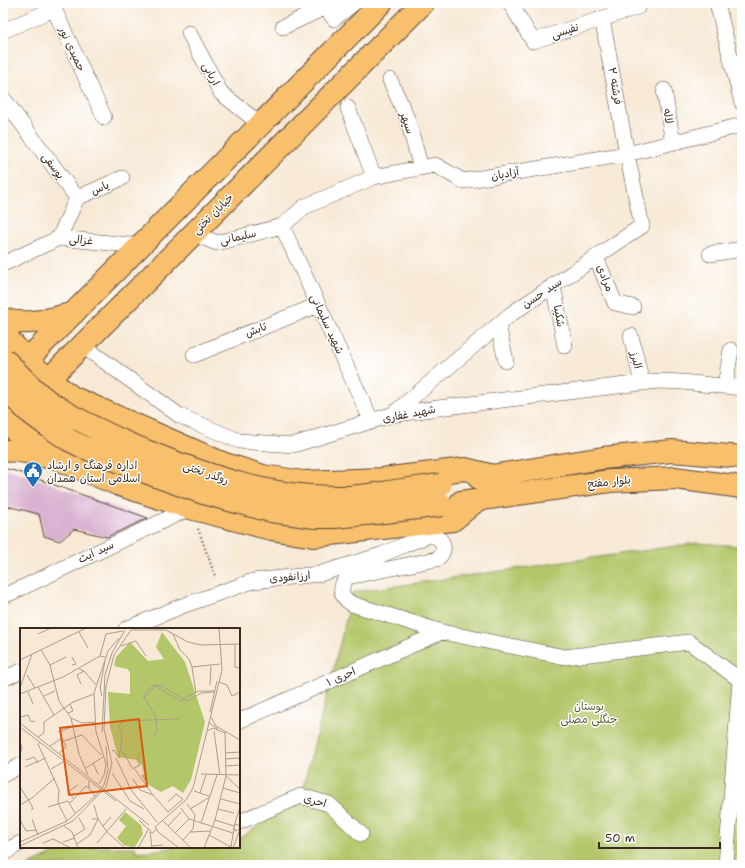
<svg xmlns="http://www.w3.org/2000/svg" width="745" height="868" viewBox="0 0 745 868" font-family="'Shantell Sans','Playpen Sans Arabic',sans-serif">
	<rect width="100%" height="100%" fill="#fff"/>
	<filter id="ink" filterUnits="userSpaceOnUse"><feTurbulence type="fractalNoise" baseFrequency=".025" numOctaves="2"/><feDisplacementMap in="SourceGraphic" scale="8" xChannelSelector="R" yChannelSelector="G"/><feConvolveMatrix kernelMatrix="1 2 1 2 8 2 1 2 1" color-interpolation-filters="sRGB"/></filter>
	<filter id="wash" filterUnits="userSpaceOnUse"><feTurbulence type="fractalNoise" baseFrequency=".012" numOctaves="4" result="noise"/><feDisplacementMap in="SourceGraphic" scale="16" xChannelSelector="R" yChannelSelector="G"/><feGaussianBlur stdDeviation="0.9" result="paint"/><feColorMatrix in="noise" values="0 0 0 0 0 0 0 0 0 0 0 0 0 0 0 0 0 1.4 0 .05"/><feComposite in="paint" operator="in"/></filter>
	<g filter="url(#wash)">
		<rect width="100%" height="100%" fill="#f7e9d5"/>
		<!-- green -->
		<path fill="#b3c76a" stroke="#777844" d="M697,543L742,546V865H29L68,847H135L137,852L182,847H239V839L301,796L353,592Z"/>
		<g id="blocks">
			<!-- building -->
			<path fill="#dab2d1" d="M3,468L15,471L148,518L107,537L74,529L60,541L44,536L39,514L3,505Z"/>
		</g>
	</g>
	<g filter="url(#ink)">
		<use href="#blocks" fill-opacity="0" stroke="#574739" stroke-width="1"/>
		<g fill="none" stroke-linecap="round" stroke-linejoin="round">
			<!-- street casing -->
			<g stroke="#574739" stroke-width="16">
				<path id="street" d="M323,3L334,19L354,3
					M510,3L533,41L638,7L637,3
					M717,3L742,103
					M283,27L326,7
					M3,31L54,9L104,117
					M189,33L221,93L260,124
					M390,80L407,118L421,168
					M664,90L673,143
					M3,98L77,198L59,238
					M348,108L374,177
					M77,198L122,178
					M282,226L372,422
					M194,234L217,243L282,226L304,207L374,177L435,165L463,181L627,154L742,125
					M710,254L742,249
					M596,257L615,303L633,307
					M3,264L59,238L140,246
					M553,285L565,346
					M498,325L506,361
					M631,336L642,383
					M83,346L180,416L239,441L293,445L391,415L438,408L658,381L682,382L742,388
					M194,355L318,305
					M725,386L731,350
					M392,415L511,314L642,226L627,154L602,18
					M427,536C443,534 449,550 437,559L348,577C338,587 340,597 352,604L442,632L565,657L689,642L740,680L726,865
					M3,596L13,592L190,508
					M126,629L182,606L253,581L319,574L381,555L404,545L427,536L435,531
					M3,679L21,671
					M239,721L442,632
					M3,775L21,765
					M239,822L301,796L329,804L361,834
					M3,854L13,847L21,843"/>
			</g>
			<!-- primary casing -->
			<g stroke="#574739" stroke-width="24">
				<path id="primary" d="M3,319C26,327 51,319 74,313
					M3,333L27,360L49,380L72,397L222,463L263,476L303,482L382,479L465,469L493,476
					M3,384L381,3
					M3,421L35,445L62,461L117,484L190,508L271,529L313,536L453,520L476,501
					M3,425L423,3
					M3,451C18,449 33,453 47,457
					M479,478L603,458L672,451L742,457
					M461,502L610,481L675,478L742,487"/>
			</g>
			<!-- path -->
			<path stroke="#574739" stroke-width="2.5" stroke-dasharray="1 3" stroke-linecap="butt" d="M198,529L216,578"/>
			<!-- street -->
			<use href="#street" stroke="#fff" stroke-width="15"/>
			<!-- primary -->
			<use href="#primary" stroke="#f8bf6c" stroke-width="22"/>
			<!-- primary-bridge casing -->
			<g stroke="#574739" stroke-width="24" stroke-linecap="butt">
				<path id="primary-bridge" d="M3,358C18,373 33,391 51,403C58,408 65,412 72,416C98,430 123,442 151,453C211,477 270,497 335,497C355,498 375,494 395,491C410,489 425,487 440,485
					M3,387L29,412L45,424L69,440L83,447L156,476L203,493L236,502L271,511L315,517H335L376,513L442,505"/>
			</g>
			<!-- primary-bridge -->
			<use href="#primary-bridge" stroke="#f8bf6c" stroke-width="22"/>
		</g>
	</g>
	<!-- icons -->
	<defs>
		<g id="civic-pin" transform="scale(1)"><path d="M0 17L-7.5 6A9.5 9.5 0 1 1 7.5 6Z" fill="#1f6fb2" stroke="#fff"/><path d="M-.6-6.5H3V-4.5H.6V-3L4-1V1h2V6H-6V1h2V-1L-.6-3ZM-1.2 2.5V6h2.4V2.5Z" fill="#fff"/></g>
	</defs>
	<g fill-rule="evenodd">
		<use href="#civic-pin" x="33" y="471"/>
	</g>
	<g text-anchor="middle" dominant-baseline="central" stroke-width="3" stroke-linejoin="round" paint-order="stroke">
		<!-- street labels -->
		<g font-size="11" fill="#3b2a1e" stroke="#fff">
			<text transform="translate(565 31) rotate(-18)">نفیسی</text>
			<text transform="translate(72 49) rotate(65)">حمیدی نور</text>
			<text transform="translate(211 74) rotate(62)">اربابی</text>
			<text transform="translate(615 86) rotate(80)">فرشته ۲</text>
			<text transform="translate(668 116) rotate(80)">لاله</text>
			<text transform="translate(407 123) rotate(71)">سپهر</text>
			<text transform="translate(53 166) rotate(53)">یوسفی</text>
			<text transform="translate(505 174) rotate(-10)">آزادیان</text>
			<text transform="translate(100 188) rotate(-24)">یاس</text>
			<text transform="translate(213 214) rotate(-45)">خیابان تختی</text>
			<text transform="translate(238 237) rotate(-12)">سلیمانی</text>
			<text transform="translate(81 240) rotate(6)">غزالی</text>
			<text transform="translate(605 278) rotate(68)">مرادی</text>
			<text transform="translate(542 293) rotate(-34)">سید حسن</text>
			<text transform="translate(559 316) rotate(79)">شکیبا</text>
			<text transform="translate(327 324) rotate(65)">شهید سلیمانی</text>
			<text transform="translate(256 330) rotate(-22)">تابش</text>
			<text transform="translate(636 360) rotate(76)">البرز</text>
			<text transform="translate(409 414) rotate(-11)">شهید غفاری</text>
			<text transform="translate(206 473) rotate(19)">روگذر تختی</text>
			<text transform="translate(609 482) rotate(-6)">بلوار مفتح</text>
			<text transform="translate(96 552) rotate(-25)">سید آیت</text>
			<text transform="translate(290 577) rotate(-5)">ارزانفودی</text>
			<text transform="translate(341 677) rotate(-24)">احری ۱</text>
			<text transform="translate(315 801) rotate(16)">احری</text>
		</g>
		<!-- poi labels -->
		<g font-size="11" fill="#3b2a1e" stroke="#fff" text-anchor="start">
			<text x="47" y="465">اداره فرهنگ و ارشاد<tspan x="47" dy="13">اسلامی استان همدان</tspan></text>
		</g>
		<!-- park labels -->
		<g font-size="11" fill="#5f5935" stroke="#fff">
			<text x="589" y="706">بوستان<tspan x="589" dy="13">جنگلی مصلی</tspan></text>
		</g>
	</g>
	<!-- overview -->
	<g transform="translate(20 628)">
		<rect width="220" height="220" fill="#f7e9d5"/>
		<path d="M142,4L165,34L185,94L171,152L163,165L153,158L141,164L127,156L121,147L124,146L122,137L117,132L98,129L90,99L88,64L110,66V44L107,41L94,38L96,29L110,14L128,33L144,31L136,19ZM105,184L121,197L123,206L114,220L104,217L97,210L106,198L99,192Z" fill="#b3c76a"/>
		<path fill="none" stroke="#ac9d8c" stroke-width="1" d="M111,2H146L168,14L181,17L220,16M59,4L68,20M18,6L31,0M153,6L160,22L169,31L172,39L176,65M215,16V39L220,40M101,18L116,13L126,28M21,22L30,37L39,73L51,90L59,126L68,147M80,28L86,6L103,3M52,29L56,36L52,37M0,32L66,0M30,37L46,29M172,39L200,36M59,41L64,43L76,57M7,47L15,60M199,54L207,57L212,68L220,64M61,56L57,47L64,43M190,57L191,38M18,59L34,87M0,60L12,26M8,64L13,76M0,66L43,49L80,28L85,29M24,68L35,63M82,68L80,60L85,33M123,68L125,69L135,58L161,73L169,72L181,65L194,64M123,68L133,57L142,58L163,71L179,63H195M123,68L135,87L137,100L134,109M190,84L197,53M0,85L1,89L8,87L11,94L15,93M48,85L53,83L50,76M191,89L196,98L220,112M51,90L62,95L75,94M188,94L198,101M0,95L129,197M0,99L96,173M187,103L193,100L205,105M194,103L200,147M205,103L206,148L220,161M38,104L52,99M82,104L85,47L92,25L105,2M18,109L24,105V94L53,74L74,66M0,112L2,121L0,126M44,113L62,107L81,127M20,114L18,116L39,162L38,175M30,118L42,110L46,119L39,125M101,121L113,141M92,123L94,122L99,130L102,109L99,98L102,93L159,91M205,125L220,124M120,126L117,132L120,137L114,140L133,167M96,130L111,162L137,194M205,131L220,130M6,132L14,129L18,135M73,135L78,146M206,138L220,137M5,139L26,130M66,140L83,129M31,141L45,133M92,145L110,173L124,181M181,146L220,147M113,151L120,162L133,167L148,184M69,153V160L75,168M79,156L84,147L86,136L76,104L74,65L88,23L99,10M0,159L11,176L13,181L11,182M203,160L220,165M174,163L189,168M180,165L186,147M53,170L49,163L58,157M201,171L220,176M148,174L156,166L163,171M38,175L47,193M50,175L66,158L69,160M0,177L12,170L35,150M28,179L48,173L55,185M161,180L169,191L213,205M170,181L190,169M198,181L214,185M148,184L163,171M12,191L18,207M72,191H78L87,204L105,220M0,192L6,203L16,202M119,192L128,201M142,192L171,220M195,192L214,198L220,179M181,195L197,147M44,198L52,204L58,220M83,198L91,189M135,198L138,204L159,220M136,198L166,172L173,160L202,42L199,0M148,198L161,184M128,200L132,205L137,201M220,201L215,203L214,199L216,196L220,198M130,204L132,220M171,204L190,203M155,205L169,191M189,207L211,219M54,208L65,201L59,190M163,212L173,201L174,193L175,187L167,176M0,214L47,193L75,168L84,157L88,142L86,118M43,214L55,210M23,215L33,211L51,220M77,215L106,181M57,216L70,207L78,191L74,177M0,218L53,193L86,159L92,135L84,101L86,58L94,27L111,2M131,218L143,217M211,219L214,200M118,220L128,202M184,220L195,192L206,148M213,220L220,201"/>
		<path fill="#df570d" fill-opacity="0.15" stroke="#df570d" stroke-width="2" d="M119,91L127,158L49,167L40,100Z"/>
		<rect width="220" height="220" fill="none" stroke="#3b2a1e" stroke-width="2"/>
	</g>
	<!-- margin -->
	<rect width="745" height="868" fill="none" stroke="#fff" stroke-width="16"/>
	<!-- scale -->
	<path d="M599 842v6h121v-6" fill="none" stroke="#3b2a1e" stroke-width="2"/>
	<text x="605" y="842" font-size="12" fill="#3b2a1e" stroke="#ffffff" stroke-width="3" paint-order="stroke">50 m</text>
</svg>
